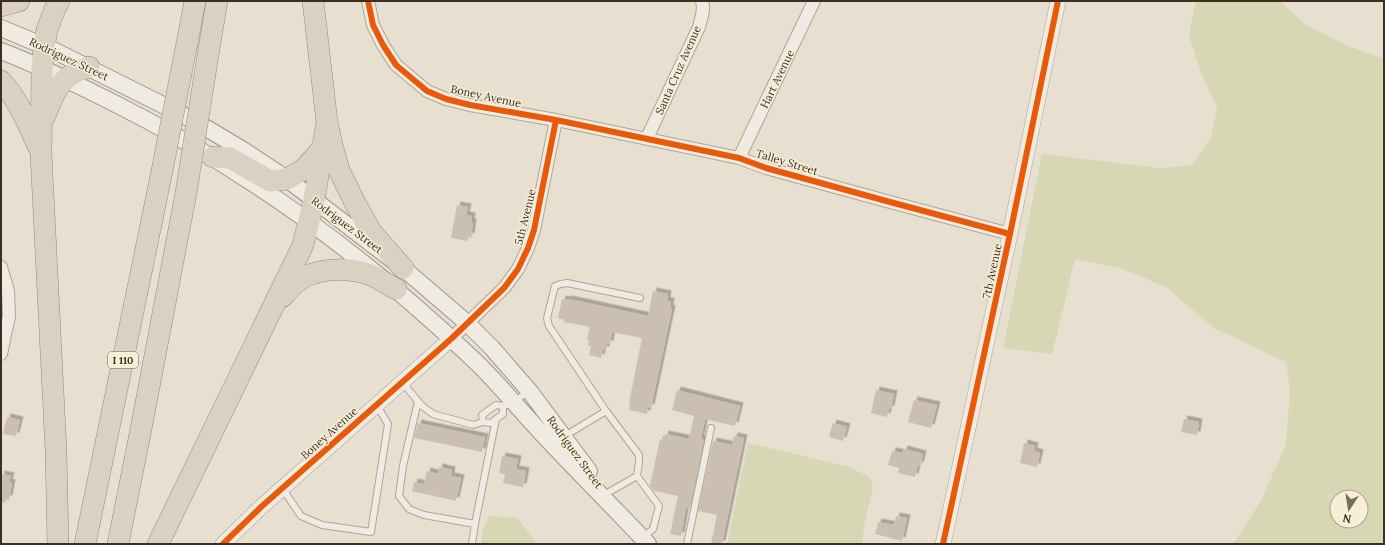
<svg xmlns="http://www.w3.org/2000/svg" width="1385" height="545" viewBox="0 0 1385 545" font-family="Lora,serif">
	<defs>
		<filter id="shadow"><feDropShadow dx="3.5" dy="-3.5" stdDeviation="0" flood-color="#0004"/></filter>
	</defs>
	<rect width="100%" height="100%" fill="#e7e0d1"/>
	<!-- green -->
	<path fill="#d6d7b3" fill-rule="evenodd" d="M1196,1H1280L1305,24L1346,45L1384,59V544H1231L1235,541L1261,501L1286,444L1290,391L1286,362L1214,328L1166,287L1120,268L1075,259L1052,354L1003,348L1042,154L1160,168L1192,165L1211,138L1217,107L1201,73L1189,36ZM1337,497H1361V521H1337Z
		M748,443L849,467L870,477L873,489L865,521L862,544H727Z
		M490,516L518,518L535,542V544H481L483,529Z"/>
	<!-- building -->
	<path fill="#cbbfb2" filter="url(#shadow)" d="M457,205L468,207L466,215L472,216L471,222H473L471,237L468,236V241L451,238Z
		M653,291L668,294L667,301H671L670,308L672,309L651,408L648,407L647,414L629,410L630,404L629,403L642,338L612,332L610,344H607L606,350L603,349L601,358L589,355L591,346H588L589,340L587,339L590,327L564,322V320L558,318L562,299L568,300L569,299L648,316Z
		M677,390L740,406L735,426L705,419L701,439L704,440L690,509L686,508L681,536L670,534L678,496L654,491L650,486L660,439L664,440L665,434L689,439L694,416L672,410Z
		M876,390L894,394L891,409H889L887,417L871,413Z
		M914,400L937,405L931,428L908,422Z
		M7,417L20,420L16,436L3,434Z
		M1184,419L1199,422L1197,435L1181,432Z
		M418,423L485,437L482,452L414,438Z
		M833,423L847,427L843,441L829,437Z
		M734,436L744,438L722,544H711L717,515L698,511L713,441L732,445Z
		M1024,443L1035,446L1034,451L1040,453L1037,467L1020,463Z
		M904,449L923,454L920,466L918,465L915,477L898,473L899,468L888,465L892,451L903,453Z
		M502,456L518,459L516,469L526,471L523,487L503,483L505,474L499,473Z
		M439,467L452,470L451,476L461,478L456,501L412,491L414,482L424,484L427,471L438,474Z
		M1,474L11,476L9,482L12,483L9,499L6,498L5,503L1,502Z
		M896,516L907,518L902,541L875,534L878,522L894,525Z"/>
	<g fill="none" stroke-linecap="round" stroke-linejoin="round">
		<!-- service casing -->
		<g stroke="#ada599" stroke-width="8">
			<path id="service" d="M402,382L422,406L433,414L473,425L483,422
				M418,401L403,466L399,496L409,509L424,515L475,524L496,419
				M503,407V414L491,423L483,422L482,415L496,405C510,408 517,400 528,391
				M563,437L606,411L549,326L547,318L555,286L561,284L567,283L640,298
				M637,476L659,506L653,529L643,537
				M282,488L301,516L322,525L371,532L388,424L376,404
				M602,496L637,476L639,462V455L606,411
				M472,544L475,524
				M687,544L711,428"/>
		</g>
		<!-- minor casing -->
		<g stroke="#ada599" stroke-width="14">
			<path id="minor" d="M368,1L373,25L383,45L396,65L427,91L446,99L470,105L556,120L739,158L766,168L890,202L1010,234
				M647,138L699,27C701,18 705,10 702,1
				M739,158L814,1
				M1,267L8,291L9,316L1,354
				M451,339L504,288L518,269L528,248L534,230L556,120"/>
		</g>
		<!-- tertiary casing -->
		<g stroke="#ada599" stroke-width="16">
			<path id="tertiary" d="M223,544L261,507L451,339
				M943,544L1010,234L1058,1"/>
		</g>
		<!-- secondary casing -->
		<g stroke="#9c958a" stroke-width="18">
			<path id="secondary" d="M1,28L51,49L193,120L243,150L287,179L403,268L467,323L492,348L531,393L589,471
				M1,51C38,65 74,83 110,101C244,168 367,257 475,361C501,386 523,414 548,440C581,475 615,509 648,544"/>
		</g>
		<!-- motorway casing -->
		<g stroke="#928b80" stroke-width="22">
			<path id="motorway" d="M313,1L327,122L332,145L339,170L355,203L372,233L403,268
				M1,6L19,1
				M187,43L195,1
				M209,49L217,1
				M1,81C19,100 28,125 39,148
				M45,116C55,90 60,76 89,67
				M213,157L230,158L270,181L287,179L304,169L315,157L323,147
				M282,297C288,290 294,283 302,278C324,267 353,267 375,277C382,281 389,285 396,289
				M58,544L56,451L41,154L42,69L44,46L47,30L54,11L59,1
				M85,544L161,176
				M118,544L141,429L186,193
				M158,544L303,245L314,200L327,122"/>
		</g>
		<!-- service -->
		<use href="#service" stroke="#efebe3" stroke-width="6"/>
		<!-- minor -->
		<use href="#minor" stroke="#efebe3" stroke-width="12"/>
		<!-- tertiary -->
		<use href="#tertiary" stroke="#efebe3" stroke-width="15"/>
		<!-- secondary -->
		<use href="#secondary" stroke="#efebe3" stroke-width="16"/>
		<!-- motorway -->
		<use href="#motorway" stroke="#dad1c2" stroke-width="21"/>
		<!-- motorway-bridge casing -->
		<g stroke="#928b80" stroke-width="22" stroke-linecap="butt">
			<path id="motorway-bridge" d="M161,176L187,43
				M186,193L209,49"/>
		</g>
		<!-- motorway-bridge -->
		<use href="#motorway-bridge" stroke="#dad1c2" stroke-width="21"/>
		<!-- cycleway casing -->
		<g stroke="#f7eed8" stroke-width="8">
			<path id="cycleway" d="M368,1L373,25L383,45L396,65L427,91L446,99L470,105L556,120L739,158L766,168L890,202L1010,234
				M223,544L261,507L451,339L504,288L518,269L528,248L534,230L556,120
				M943,544L1010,234L1058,1"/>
		</g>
		<!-- cycleway -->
		<use href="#cycleway" stroke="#e8590c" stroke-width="6"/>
	</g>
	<g text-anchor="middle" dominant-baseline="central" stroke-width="3" stroke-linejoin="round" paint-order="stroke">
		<!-- shield labels -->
		<rect fill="#f7eed8" stroke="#756857" stroke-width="1" x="108" y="352" width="30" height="16" rx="3"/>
		<g font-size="10" font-weight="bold" fill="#3d2e20">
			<text x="123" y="360">I 110</text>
		</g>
		<!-- street labels -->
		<g font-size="11" fill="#3d2e20" stroke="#f7eed8">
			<text transform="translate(69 59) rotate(25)">Rodriguez Street</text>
			<text transform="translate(678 70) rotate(-66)">Santa Cruz Avenue</text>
			<text transform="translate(777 79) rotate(-64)">Hart Avenue</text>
			<text transform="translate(486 96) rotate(12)">Boney Avenue</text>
			<text transform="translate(787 162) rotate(17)">Talley Street</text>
			<text transform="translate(525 217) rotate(-76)">5th Avenue</text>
			<text transform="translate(347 225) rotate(37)">Rodriguez Street</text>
			<text transform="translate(992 271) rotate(-78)">7th Avenue</text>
			<text transform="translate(329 433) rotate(-42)">Boney Avenue</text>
			<text transform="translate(575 452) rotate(54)">Rodriguez Street</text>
		</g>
	</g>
	<!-- border -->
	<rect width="1385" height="545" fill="none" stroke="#3d2e20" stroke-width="4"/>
	<!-- north arrow -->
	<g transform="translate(1349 509) rotate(192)"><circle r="19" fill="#f7eed8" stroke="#ada18e"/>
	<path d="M0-3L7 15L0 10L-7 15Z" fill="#786c5e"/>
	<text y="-6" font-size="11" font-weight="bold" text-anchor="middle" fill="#3d2e20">N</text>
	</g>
</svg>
